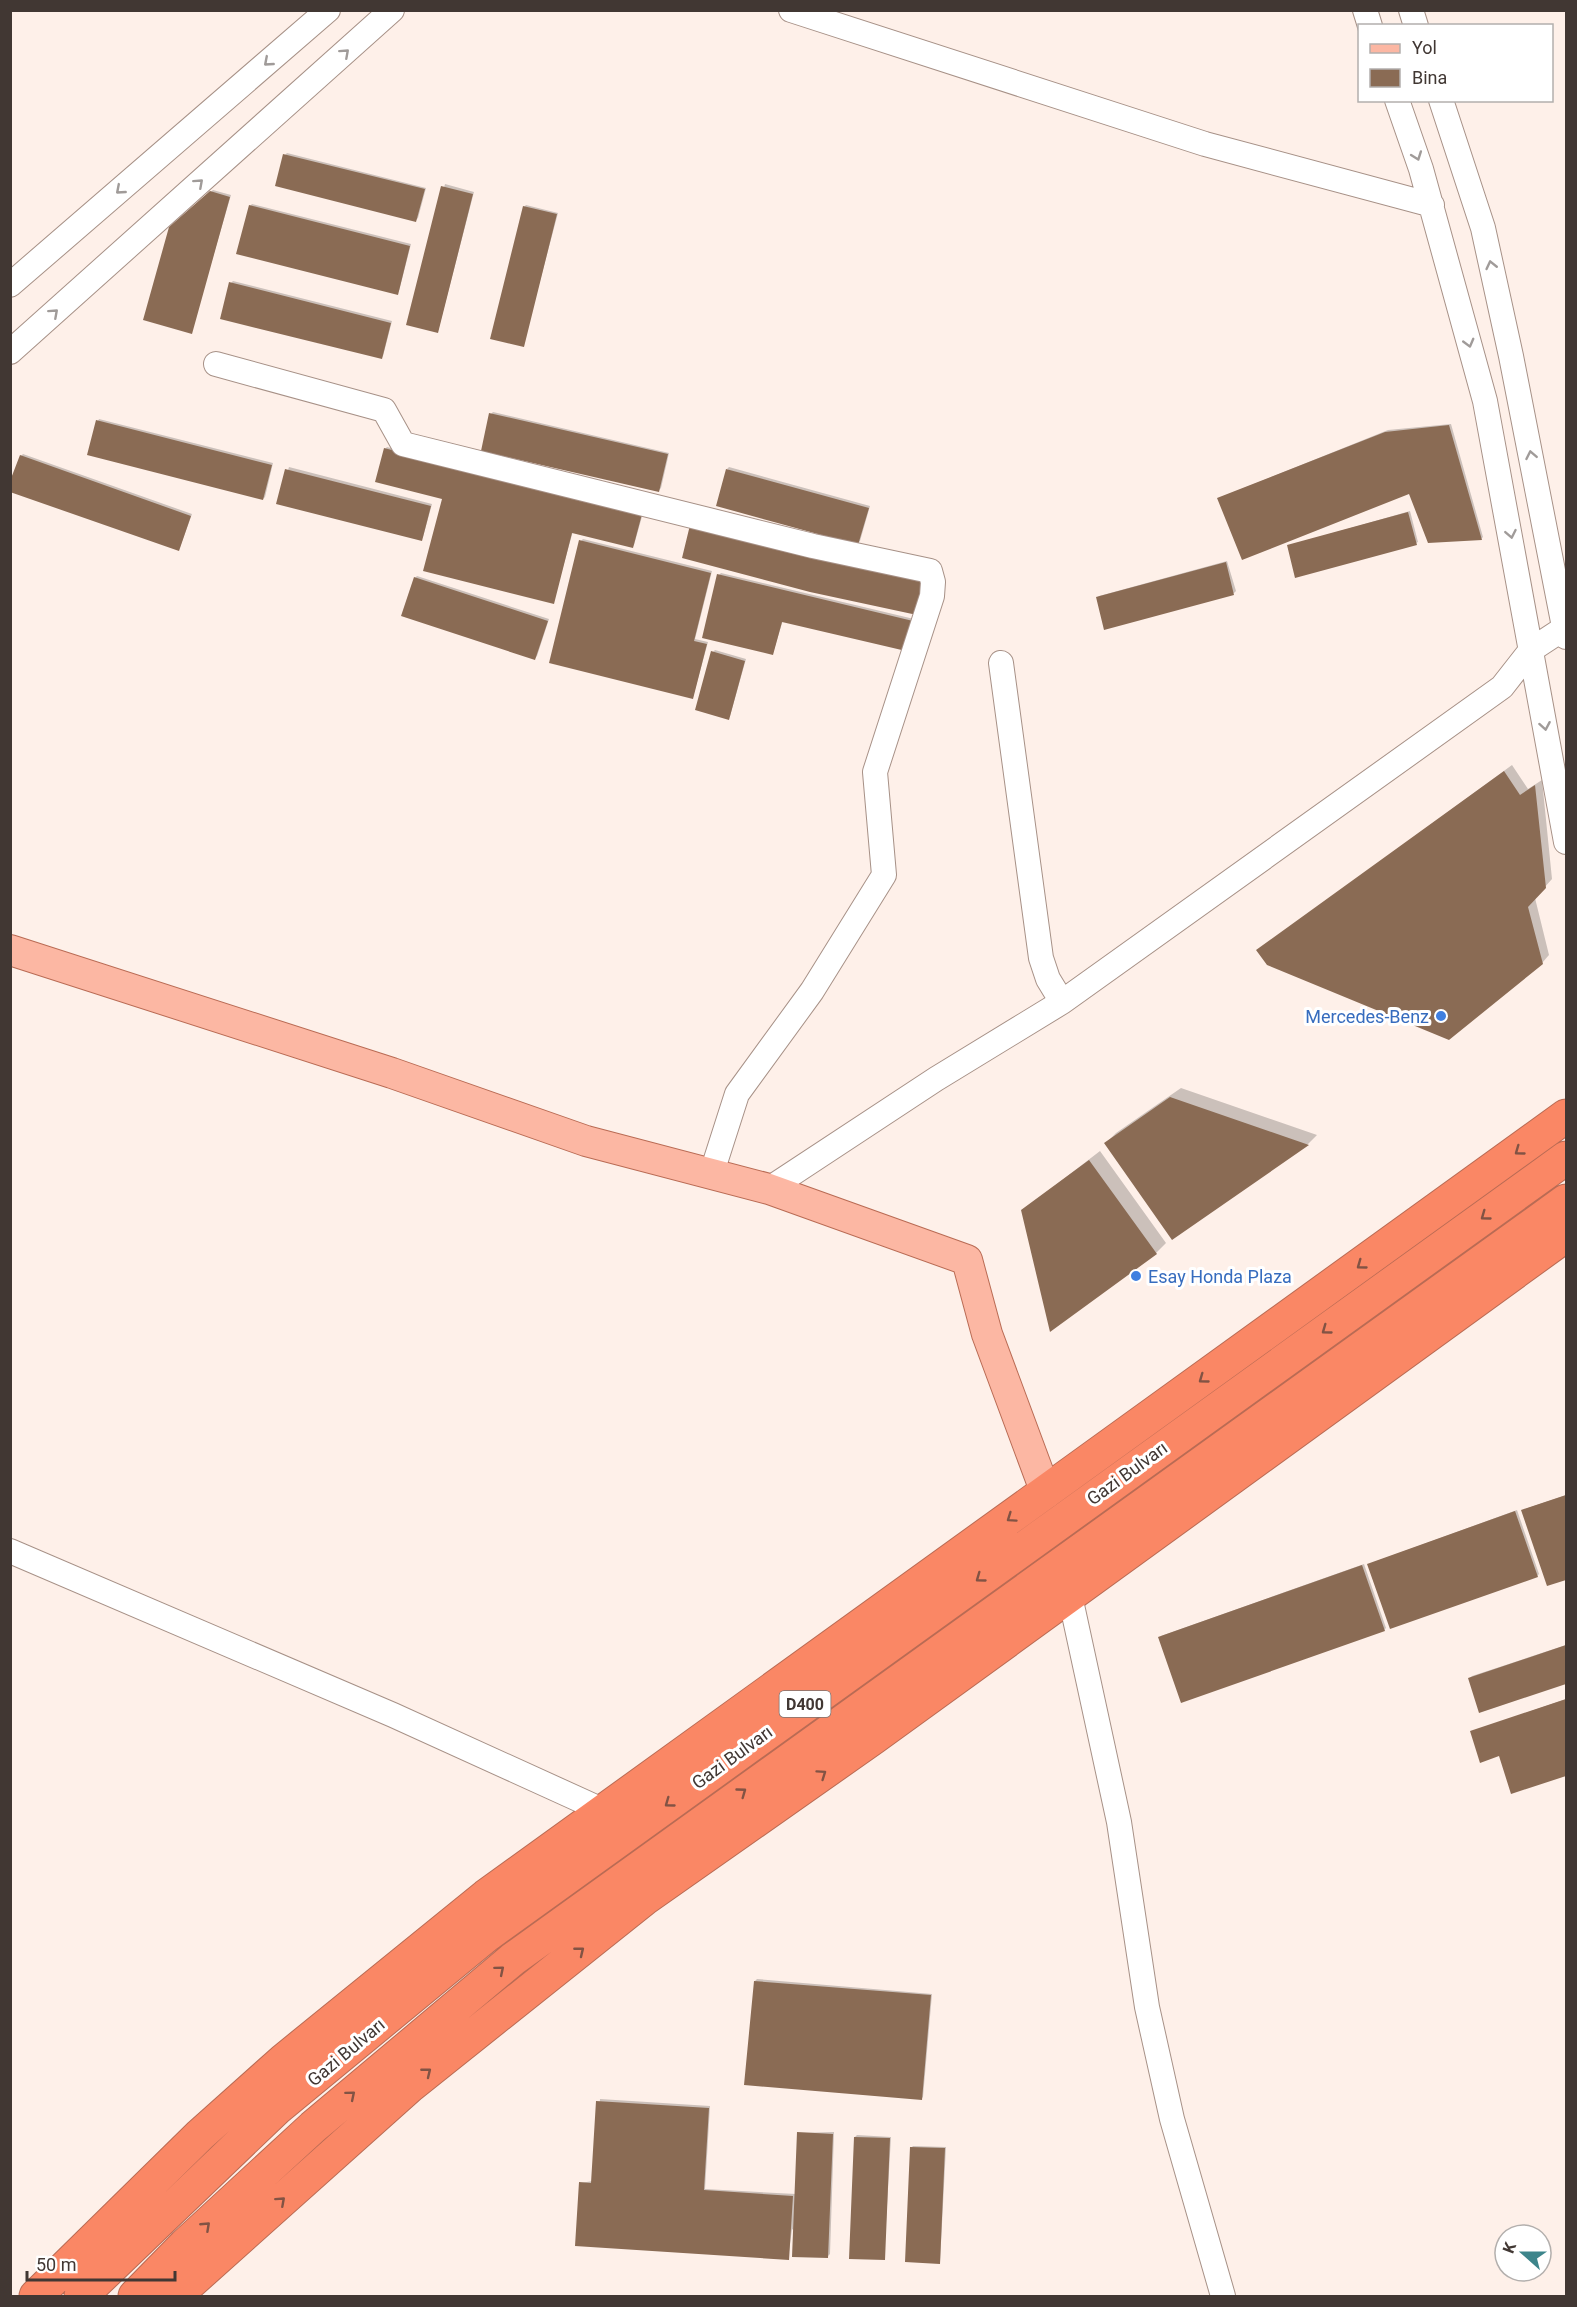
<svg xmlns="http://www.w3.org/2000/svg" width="1577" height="2307" viewBox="0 0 1577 2307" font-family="Roboto,sans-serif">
	<rect width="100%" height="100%" fill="#fef0e9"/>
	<!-- shadow -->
	<path fill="#0003" d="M287,153L426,188L418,218L416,220L285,155Z
		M445,184L474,192L438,331L408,324Z
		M213,190L231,195L191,332L170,227Z
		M252,204L411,244L399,291L397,293L250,206Z
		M526,205L558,213L523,345L524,207Z
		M233,281L392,321L383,356L381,358L231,283Z
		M493,412L669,453L661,488L659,490L491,414Z
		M99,419L273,463L265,497L263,499L98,421Z
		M1451,424L1483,537L1481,539L1410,493L1219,498L1388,430Z
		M387,447L643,513L634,545L632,547L573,531L553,603L443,498L385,449Z
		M23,454L192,514L180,547L178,549L21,456Z
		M289,467L432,504L423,537L421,539L278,502Z
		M729,467L870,506L860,541L858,543L727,469Z
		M1410,511L1418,542L1416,543L1288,546Z
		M583,539L712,571L695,639L708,642L693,697L581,541Z
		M1227,561L1236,591L1234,593L1105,628L1097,598L1099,596Z
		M721,573L914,619L907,648L783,620L773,653L719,575Z
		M417,576L549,619L537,656L535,658L415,578Z
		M715,650L746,659L730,716L713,652Z
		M1512,765L1528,789L1542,780L1552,879L1535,898L1549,955L1542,963L1258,951Z
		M1181,1088L1317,1135L1308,1144L1172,1238L1106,1143L1116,1133Z
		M1100,1151L1166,1243L1156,1253L1022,1211Z
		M1566,1495V1578L1548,1584L1525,1509Z
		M1517,1510L1539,1574L1537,1576L1369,1564Z
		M1364,1564L1386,1628L1384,1630L1161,1636Z
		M1566,1645V1682L1480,1711L1470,1678L1472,1676Z
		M1566,1699V1774L1512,1793L1500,1754L1471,1732Z
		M757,1979L932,1994L923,2097L921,2099L755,1981Z
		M600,2099L710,2106L705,2189L796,2194L799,2133L834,2132L830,2254L828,2256L792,2229L788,2259L580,2183L593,2181Z
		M857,2135L891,2137L884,2258L855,2137Z
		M913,2146L946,2147L940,2262L911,2148Z"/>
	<!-- building -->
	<path fill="#8a6b54" d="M283,154L425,189L416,222L275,186Z
		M441,186L473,194L438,333L406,325Z
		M210,191L230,197L192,334L143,320L169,227Z
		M249,205L410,246L398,295L236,254Z
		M523,206L557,214L524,347L490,339Z
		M229,282L391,323L382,359L220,319Z
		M489,413L668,454L659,492L481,451Z
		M96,420L272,465L263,500L87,455Z
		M1449,425L1482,540L1428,543L1409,494L1242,560L1217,498L1385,432Z
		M384,448L642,514L633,548L572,533L554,604L423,571L442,499L375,482Z
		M20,455L191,516L179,551L10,492V481Z
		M285,469L431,506L422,541L276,504Z
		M726,469L869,508L858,545L716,506Z
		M1408,512L1417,545L1295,578L1287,545Z
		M690,525L924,579L917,615L810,592L682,558Z
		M579,540L711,573L694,641L707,644L693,699L549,663Z
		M1226,562L1234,595L1104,630L1096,597Z
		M717,574L913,621L906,651L782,622L773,655L702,638Z
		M414,577L548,621L535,660L401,616Z
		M711,651L745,661L729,720L695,710Z
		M1504,771L1520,795L1535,785L1546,888L1528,907L1543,964L1449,1040L1267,965L1256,950Z
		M1170,1097L1309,1145L1172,1240L1104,1143Z
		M1089,1160L1157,1254L1050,1332L1021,1210Z
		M1566,1495V1580L1547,1586L1521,1510Z
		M1515,1511L1538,1577L1390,1629L1367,1564Z
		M1362,1565L1385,1631L1181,1703L1158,1637Z
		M1566,1645V1684L1479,1713L1468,1678Z
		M1566,1699V1776L1511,1794L1499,1756L1480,1763L1470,1731Z
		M754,1981L931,1995L922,2100L744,2085Z
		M596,2101L709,2108L704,2190L793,2196L789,2260L575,2246L579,2182L591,2183Z
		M797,2132L833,2134L828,2258L792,2257Z
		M854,2137L890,2138L885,2260L849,2259Z
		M910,2147L945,2148L940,2264L905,2262Z"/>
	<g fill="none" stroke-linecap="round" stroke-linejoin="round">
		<!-- minor casing -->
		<g stroke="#a79187" stroke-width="26">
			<path id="minor" d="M791,10L1205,144L1432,205
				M1365,10L1370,26
				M1411,10L1416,26
				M1397,100L1421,169L1485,401L1566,842
				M1441,100L1483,228L1511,356L1566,637
				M10,285L328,10
				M10,352L392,10
				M216,364L384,410L403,444L813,546L930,571L933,582L932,596L875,772L884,875L812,991L737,1094L712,1172
				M1001,663L1041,958L1048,979L1062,1002
				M769,1189L936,1079L1062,1002L1502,687L1531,650L1566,627
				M10,1551L393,1715L602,1810
				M1062,1583L1070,1596L1119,1822L1147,2007L1172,2119L1223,2296"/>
		</g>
		<!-- major casing -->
		<g stroke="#b96b54" stroke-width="32">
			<path id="major" d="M10,950L392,1073L586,1141L769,1189L967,1260L987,1334L1046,1493"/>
		</g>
		<!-- highway casing -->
		<g stroke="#b96b54" stroke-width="35">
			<path id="highway" d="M36,2296L200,2135L284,2060L486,1896L1566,1116
				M81,2296L276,2109L487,1935L1566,1158
				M135,2296L185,2245L313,2127L513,1959L1566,1201
				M175,2296L411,2085L644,1899L873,1738L1566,1235"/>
		</g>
		<!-- minor -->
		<use href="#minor" stroke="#fff" stroke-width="24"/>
		<!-- major -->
		<use href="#major" stroke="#fcb7a3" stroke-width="30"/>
		<!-- highway -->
		<use href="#highway" stroke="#fa8765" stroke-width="33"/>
	</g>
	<!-- one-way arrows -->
	<defs><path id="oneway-chevron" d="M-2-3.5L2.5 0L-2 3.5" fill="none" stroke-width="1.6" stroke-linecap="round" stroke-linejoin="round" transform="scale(1.5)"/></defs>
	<g stroke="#a09b99">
		<use href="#oneway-chevron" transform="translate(345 53) rotate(-42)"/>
		<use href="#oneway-chevron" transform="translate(268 62) rotate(139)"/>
		<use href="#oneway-chevron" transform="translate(1417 156) rotate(70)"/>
		<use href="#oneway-chevron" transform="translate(199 183) rotate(-42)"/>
		<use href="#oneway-chevron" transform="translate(120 190) rotate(139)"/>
		<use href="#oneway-chevron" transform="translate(1491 265) rotate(-103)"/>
		<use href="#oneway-chevron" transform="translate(54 313) rotate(-42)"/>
		<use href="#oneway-chevron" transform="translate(1469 343) rotate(75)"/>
		<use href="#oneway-chevron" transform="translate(1531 455) rotate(-101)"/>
		<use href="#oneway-chevron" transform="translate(1511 534) rotate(79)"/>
		<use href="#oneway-chevron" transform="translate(1545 726) rotate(80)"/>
	</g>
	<g stroke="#825344">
		<use href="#oneway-chevron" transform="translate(1519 1151) rotate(144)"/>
		<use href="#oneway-chevron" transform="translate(1485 1216) rotate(144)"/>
		<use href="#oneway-chevron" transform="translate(1361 1265) rotate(144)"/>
		<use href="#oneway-chevron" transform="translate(1326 1330) rotate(144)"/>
		<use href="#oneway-chevron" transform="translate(1203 1379) rotate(144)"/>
		<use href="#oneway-chevron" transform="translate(1011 1518) rotate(145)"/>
		<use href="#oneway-chevron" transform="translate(980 1578) rotate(144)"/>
		<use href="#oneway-chevron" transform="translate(822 1774) rotate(-35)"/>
		<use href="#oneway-chevron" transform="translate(742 1792) rotate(-36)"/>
		<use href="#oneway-chevron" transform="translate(669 1803) rotate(144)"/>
		<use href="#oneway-chevron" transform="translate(580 1951) rotate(-39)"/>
		<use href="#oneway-chevron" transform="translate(500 1970) rotate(-40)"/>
		<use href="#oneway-chevron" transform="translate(427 2072) rotate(-39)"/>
		<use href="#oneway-chevron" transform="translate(351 2095) rotate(-40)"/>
		<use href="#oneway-chevron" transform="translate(281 2201) rotate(-42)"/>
		<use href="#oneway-chevron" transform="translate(206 2226) rotate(-43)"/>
	</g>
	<!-- markers -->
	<g fill="#3f7fe0" stroke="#fff" stroke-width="2">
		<circle cx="1441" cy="1016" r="6"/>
		<circle cx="1136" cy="1276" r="6"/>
	</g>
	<g text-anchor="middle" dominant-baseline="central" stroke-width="6" stroke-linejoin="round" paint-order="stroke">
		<!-- shield labels -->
		<rect fill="#fff" stroke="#7a7370" stroke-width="1.5" x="779.5" y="1691" width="51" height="26" rx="4.5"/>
		<g font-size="16" font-weight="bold" fill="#413733">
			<text x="805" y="1704">D400</text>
		</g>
		<!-- shop labels -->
		<g font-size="18" fill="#366cbe" stroke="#fff" text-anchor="end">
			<text x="1429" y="1016">Mercedes-Benz</text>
			<text x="1148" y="1276" text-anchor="start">Esay Honda Plaza</text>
		</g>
		<!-- street labels -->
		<g font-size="18" fill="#413733" stroke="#fff">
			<text transform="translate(1127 1473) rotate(-36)">Gazi Bulvarı</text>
			<text transform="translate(732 1757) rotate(-36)">Gazi Bulvarı</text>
			<text transform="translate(346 2052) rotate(-40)">Gazi Bulvarı</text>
		</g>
	</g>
	<!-- border -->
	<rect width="1577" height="2307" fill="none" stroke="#413733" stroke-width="24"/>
	<!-- legend -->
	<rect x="1358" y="24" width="195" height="78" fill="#ffffff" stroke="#b3afad" stroke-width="1.5"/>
	<rect x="1370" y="44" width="30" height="9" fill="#fcb7a3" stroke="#b3afad" stroke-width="1.5"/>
	<text x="1412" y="54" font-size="18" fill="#413733">Yol</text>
	<rect x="1370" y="69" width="30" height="18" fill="#8a6b54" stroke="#b3afad" stroke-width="1.5"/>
	<text x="1412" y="84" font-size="18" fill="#413733">Bina</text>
	<!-- north arrow -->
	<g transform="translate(1523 2253) rotate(291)"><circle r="28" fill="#ffffff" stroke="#b3afad" stroke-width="1.5"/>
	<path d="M0-4.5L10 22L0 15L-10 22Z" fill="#3d858b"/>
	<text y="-9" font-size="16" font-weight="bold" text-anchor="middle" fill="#413733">K</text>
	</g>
	<!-- scale -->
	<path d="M27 2271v9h148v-9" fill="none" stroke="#413733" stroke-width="3"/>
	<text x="36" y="2271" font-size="18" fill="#413733" stroke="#ffffff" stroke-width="4.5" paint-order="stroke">50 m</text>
</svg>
